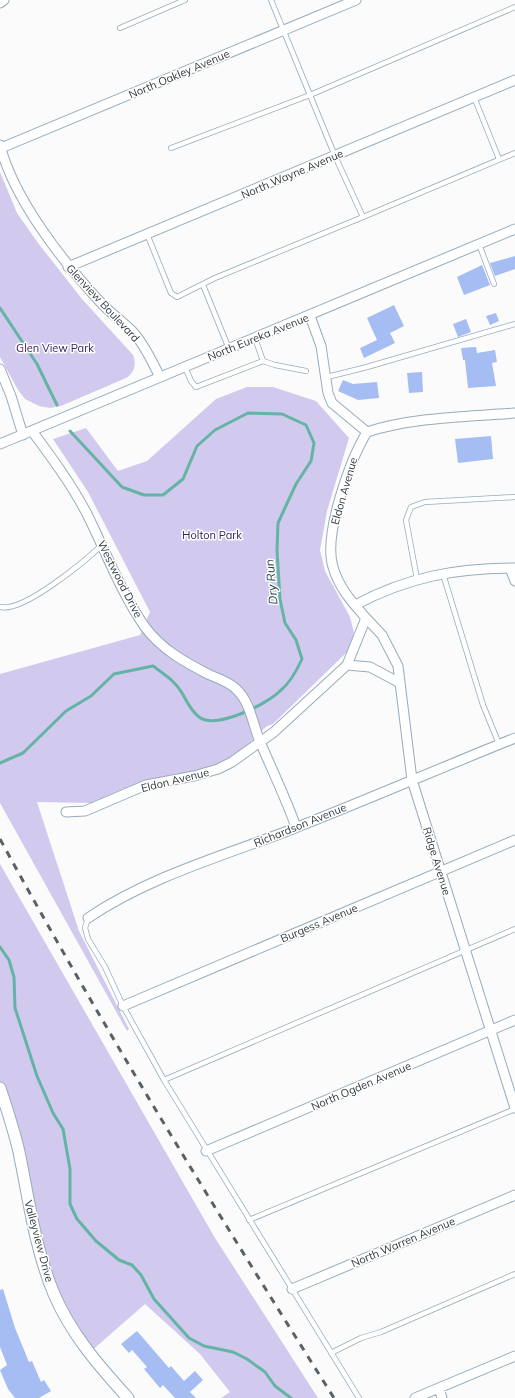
<svg xmlns="http://www.w3.org/2000/svg" width="515" height="1398" viewBox="0 0 515 1398" font-family="Mulish,sans-serif">
	<rect width="100%" height="100%" fill="#fbfbfb"/>
	<!-- green -->
	<path fill="#d2c9ee" d="M0,172L17,213L38,243L82,299L133,355C137,365 134,373 126,378L61,406L50,408L39,406L25,399L18,390L0,357Z
		M247,387H273L316,401L349,438L327,511L320,550L325,571L350,617L354,633L348,651L273,724L267,726L238,754L205,770L150,780L123,789L91,803L37,802L79,931L129,1029L127,1031L0,803V674L140,635L150,612L88,492L53,439L86,428L118,471L147,461L216,399Z
		M0,864L215,1238L318,1398H221L230,1392L200,1354L145,1304L89,1353L54,1293L0,1088Z"/>
	<g fill="none" stroke-linecap="round" stroke-linejoin="round">
		<!-- stream -->
		<path stroke="#64b4a5" stroke-width="3" d="M0,308L37,364L57,405
			M0,763L23,753L66,711L91,696L114,674L153,666C164,674 175,681 182,693C188,703 190,710 199,717C216,730 267,704 280,691C290,683 297,670 302,659L296,640L285,623L280,599L277,550L278,523L296,484L311,461L314,443L306,425L282,414L248,413L215,430L197,446L183,479L163,495H144L122,487L70,431
			M0,947L9,960L14,977L15,1008L37,1076L53,1113L63,1129L70,1169V1204L77,1219L96,1241L119,1260L132,1265L141,1275L154,1299L189,1338L204,1346L233,1352L247,1359L265,1372L275,1386L291,1398"/>
	</g>
	<!-- building -->
	<path fill="#a6bdf3" d="M515,256V269L495,276L490,263Z
		M482,265L490,285L464,295L457,277Z
		M394,305L404,326L390,333L395,343L364,358L360,348L377,340L367,318Z
		M496,313L499,321L490,325L486,316Z
		M466,319L471,332L458,337L453,324Z
		M476,347L477,353L495,350L497,362L492,363L496,386L468,388L465,360H463L461,348Z
		M422,372L423,392L409,393L407,373Z
		M343,380L353,384L377,382L379,398L358,400L338,391Z
		M491,436L493,459L458,463L455,439Z
		M3,1289L15,1328L29,1362L32,1361L41,1382L44,1380L51,1391L39,1398H15L8,1389L0,1370L7,1365L0,1347V1290Z
		M137,1331L169,1368L171,1366L184,1381L195,1371L203,1380L190,1392L196,1398H175L163,1385L160,1388L144,1369L147,1367L132,1350L129,1353L121,1344Z"/>
	<g fill="none" stroke-linecap="round" stroke-linejoin="round">
		<!-- service casing -->
		<g stroke="#96acbc" stroke-width="6">
			<path id="service" d="M271,0L335,156L363,217L515,153
				M120,28L185,0
				M474,97L499,159
				M171,148L310,95L515,7
				M147,234L171,293L177,297L215,278L363,217
				M479,244L494,284
				M203,285L229,349
				M263,361L275,365L306,371
				M185,367L191,381L196,387L263,361L255,338
				M327,377L367,367L515,324
				M443,574L483,705L499,744
				M417,579L406,520L411,507L425,502L515,497
				M0,607C23,613 85,561 102,545
				M88,918L85,928L88,939L105,967L123,1006L164,1080L359,1398
				M164,1080L515,929
				M249,1220L515,1109
				M331,1353L361,1338L381,1332L515,1274"/>
		</g>
		<!-- minor casing -->
		<g stroke="#96acbc" stroke-width="11">
			<path id="minor" d="M0,3L4,0
				M0,145C14,200 64,263 102,304C112,314 123,322 133,332C145,345 152,362 160,377
				M1,148L356,0
				M68,267L515,80
				M310,316L321,346L328,393L332,403L367,432
				M0,369L11,396L23,435
				M32,431C52,458 72,485 87,514C106,552 121,593 145,627C161,649 186,663 210,675C219,679 229,682 236,689C251,702 253,727 261,744C273,772 286,799 296,827
				M0,444L515,229
				M510,568L515,581
				M355,605C408,577 456,568 515,568
				M366,618L382,635L398,666L412,780L515,1108
				M347,665L370,667L400,683
				M66,812L85,811L146,785L194,776L218,769L232,762L274,732L347,665L366,618C352,602 339,588 333,567C323,535 350,460 367,432C414,417 465,417 515,413
				M88,918C147,878 219,857 285,832C362,802 438,769 515,738
				M123,1006L515,840
				M206,1151L515,1020
				M292,1289L515,1195
				M439,1388L442,1398
				M415,1398L515,1356"/>
		</g>
		<!-- tertiary casing -->
		<g stroke="#96acbc" stroke-width="13">
			<path id="tertiary" d="M0,1088C7,1109 14,1130 19,1152C29,1200 35,1249 54,1294C71,1334 99,1366 128,1398"/>
		</g>
		<!-- service -->
		<use href="#service" stroke="#fff" stroke-width="4.5"/>
		<!-- minor -->
		<use href="#minor" stroke="#fff" stroke-width="9"/>
		<!-- tertiary -->
		<use href="#tertiary" stroke="#fff" stroke-width="11"/>
		<!-- rail -->
		<path stroke="#5a6166" stroke-width="3" stroke-dasharray="7 7" stroke-linecap="butt" d="M0,839C104,1030 218,1214 334,1398"/>
	</g>
	<g text-anchor="middle" dominant-baseline="central" stroke-width="3" stroke-linejoin="round" paint-order="stroke">
		<!-- street labels -->
		<g font-size="11" fill="#30393f" stroke="#fff">
			<text transform="translate(179 74) rotate(-23)">North Oakley Avenue</text>
			<text transform="translate(292 174) rotate(-23)">North Wayne Avenue</text>
			<text transform="translate(103 303) rotate(47)">Glenview Boulevard</text>
			<text transform="translate(258 337) rotate(-22)">North Eureka Avenue</text>
			<text transform="translate(344 491) rotate(-74)">Eldon Avenue</text>
			<text transform="translate(120 579) rotate(63)">Westwood Drive</text>
			<text transform="translate(175 780) rotate(-14)">Eldon Avenue</text>
			<text transform="translate(300 825) rotate(-22)">Richardson Avenue</text>
			<text transform="translate(437 861) rotate(73)">Ridge Avenue</text>
			<text transform="translate(319 923) rotate(-23)">Burgess Avenue</text>
			<text transform="translate(361 1086) rotate(-23)">North Ogden Avenue</text>
			<text transform="translate(39 1241) rotate(75)">Valleyview Drive</text>
			<text transform="translate(403 1242) rotate(-23)">North Warren Avenue</text>
		</g>
		<!-- park labels -->
		<g font-size="11" fill="#382062" stroke="#fff">
			<text x="55" y="348">Glen View Park</text>
			<text x="212" y="535">Holton Park</text>
		</g>
		<!-- water labels -->
		<g font-size="12" font-style="italic" fill="#183e38" stroke="#fff">
			<text transform="translate(271 582) rotate(-95)">Dry Run</text>
		</g>
	</g>
</svg>
